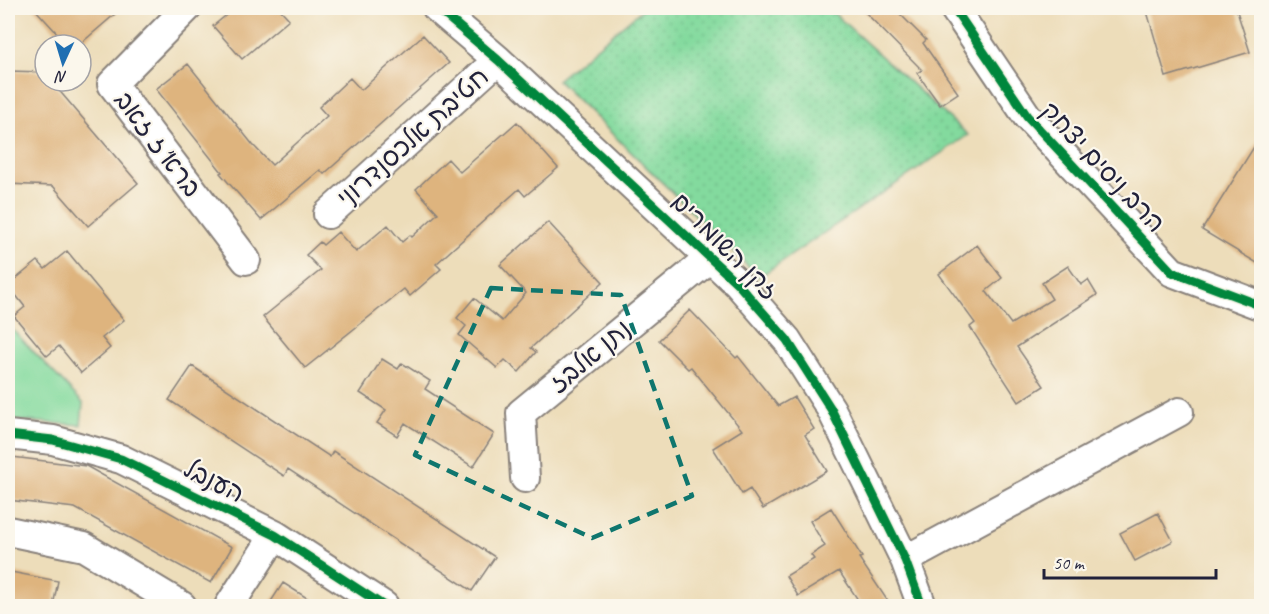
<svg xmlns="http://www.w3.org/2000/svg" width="1269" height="614" viewBox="0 0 1269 614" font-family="Caveat,'Playpen Sans Hebrew',sans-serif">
	<defs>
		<pattern id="grass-dots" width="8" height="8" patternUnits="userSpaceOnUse" patternTransform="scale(1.5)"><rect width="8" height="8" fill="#83da9e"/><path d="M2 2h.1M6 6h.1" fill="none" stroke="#71bb89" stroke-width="1.8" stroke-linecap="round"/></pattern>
	</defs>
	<rect width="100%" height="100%" fill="#fbf7ec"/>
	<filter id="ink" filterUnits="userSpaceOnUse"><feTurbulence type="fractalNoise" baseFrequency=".0167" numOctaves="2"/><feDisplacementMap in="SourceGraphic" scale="12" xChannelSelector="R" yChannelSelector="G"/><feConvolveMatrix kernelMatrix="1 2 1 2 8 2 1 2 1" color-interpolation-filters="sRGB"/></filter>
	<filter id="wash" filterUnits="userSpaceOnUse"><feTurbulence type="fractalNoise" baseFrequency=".008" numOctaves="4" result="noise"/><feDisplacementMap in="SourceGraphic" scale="24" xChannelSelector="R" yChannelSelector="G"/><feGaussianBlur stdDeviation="1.35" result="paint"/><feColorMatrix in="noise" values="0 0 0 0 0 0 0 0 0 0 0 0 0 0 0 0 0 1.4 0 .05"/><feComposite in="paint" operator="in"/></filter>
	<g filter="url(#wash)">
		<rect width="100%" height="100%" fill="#edddba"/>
		<!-- grass -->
		<path fill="url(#grass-dots)" stroke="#527e6c" stroke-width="1.5" d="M644,8H828L968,135L759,277L557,80Z"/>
		<!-- park -->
		<path fill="#83da9e" stroke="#527e6c" stroke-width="1.5" d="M8,325L83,403L81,425L8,420Z"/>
		<g id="blocks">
			<!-- building -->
			<path fill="#deb47e" d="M34,8H122L79,45H68Z
				M235,8H279L289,19L242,59L213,26Z
				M861,8H894L926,40L923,43L958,93L940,105L917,73L922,70Z
				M1146,8H1236L1250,52L1166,77Z
				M423,35L449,63L324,174L320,170L261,220L220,173L222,172L156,89L188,64L253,145L272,165L327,116L319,107L350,78L361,90Z
				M8,71L45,72V81H51L138,183L88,226L53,186L8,184Z
				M517,122L558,168L525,196L519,189L436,264L441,269L410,296L404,289L305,368L263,317L321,270L306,255L320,242L323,245L338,232L356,252L388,225L402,242L410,235L412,237L438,213L416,189L448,159L460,172Z
				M1262,134V266L1202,230Z
				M548,222L603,282L531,348L536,352L519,372L505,360L497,368L459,335L466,326L457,318L474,298L502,321L526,293L500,265Z
				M977,245L1002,278L986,291L1011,324L1052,299L1042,283L1068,266L1081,285L1088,280L1097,295L1017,347L1044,386L1019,402L970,327L975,323L939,274Z
				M67,251L124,320L102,338L110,348L81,373L59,346L47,356L14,316L25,307L8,285L38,261L45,269Z
				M690,310L736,358L738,356L778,406L794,397L814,429L805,435L827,471L763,509L750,489L742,494L713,448L742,430L691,367L688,369L659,340Z
				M382,359L398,369L402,363L430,381L425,389L494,434L473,467L405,423L397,436L377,423L386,410L360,393Z
				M192,366L330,457L333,451L495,557L472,591L288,469L284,476L169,400Z
				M12,457L86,466L232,547L211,583L75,508L8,500Z
				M831,508L862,557L859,558L891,606H862L839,571L798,596L786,576L814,559L811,555L825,546L810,521Z
				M1158,513L1173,541L1135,561L1120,533Z
				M11,572L58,581L53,606H8Z
				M283,583L320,606H268Z"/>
		</g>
	</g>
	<g filter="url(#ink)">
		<use href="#blocks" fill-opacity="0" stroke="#88807a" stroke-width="1.5"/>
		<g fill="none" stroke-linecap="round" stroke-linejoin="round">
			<!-- minor casing -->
			<g stroke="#88807a" stroke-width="32">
				<path id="minor" d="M187,8L112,84L246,260
					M437,8L498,60L738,284L787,340L831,409L905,560L922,606
					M954,8L1027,116L1172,272L1262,306
					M328,214L498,60
					M8,435L53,440L121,459L275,535L384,606
					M525,478L521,413L710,258
					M8,531L84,547L182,606
					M905,560L1179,412
					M229,606L275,535"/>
			</g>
			<!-- minor -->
			<use href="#minor" stroke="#fff" stroke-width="28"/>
			<!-- cycleway casing -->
			<g stroke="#fbf7ec" stroke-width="13">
				<path id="cycleway" d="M437,8L498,60L738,284L787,340L831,409L905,560L922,606
					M954,8L1027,116L1172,272L1262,306
					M8,435L53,440L121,459L275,535L384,606"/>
			</g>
			<!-- cycleway -->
			<use href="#cycleway" stroke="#00873e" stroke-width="9"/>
		</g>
	</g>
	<!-- marked area -->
	<path fill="none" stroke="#0f766e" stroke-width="4.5" stroke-dasharray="12 8" stroke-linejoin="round" d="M491,288L621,295L692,496L592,538L415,455Z"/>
	<g text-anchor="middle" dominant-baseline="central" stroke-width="4.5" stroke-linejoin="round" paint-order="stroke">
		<!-- street labels -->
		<g font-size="26" fill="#22223b" stroke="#fbf7ec">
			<text transform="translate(413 137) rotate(-42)">חטיבת אלכסנדרוני</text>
			<text transform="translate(158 144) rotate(53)">ברא"ז זאב</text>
			<text transform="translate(1103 167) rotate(47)">הרב ניסים יצחק</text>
			<text transform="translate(725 246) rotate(45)">זקן השומרים</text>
			<text transform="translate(590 356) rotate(-40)">נתן אלבז</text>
			<text transform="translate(214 481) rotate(27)">הענבל</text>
		</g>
	</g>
	<!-- margin -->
	<rect width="1269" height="614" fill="none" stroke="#fbf7ec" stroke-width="30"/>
	<!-- north arrow -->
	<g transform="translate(63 63) rotate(184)"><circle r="28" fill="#fbf7ec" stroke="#a4a2a5" stroke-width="1.5"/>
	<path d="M0-4.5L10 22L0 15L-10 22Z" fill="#1f6fb2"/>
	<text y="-9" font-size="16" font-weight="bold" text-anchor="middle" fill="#22223b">N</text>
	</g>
	<!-- scale -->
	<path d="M1044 569v9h172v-9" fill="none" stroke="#22223b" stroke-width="3"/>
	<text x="1053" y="569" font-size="18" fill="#22223b" stroke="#fbf7ec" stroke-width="4.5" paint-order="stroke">50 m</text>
</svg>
